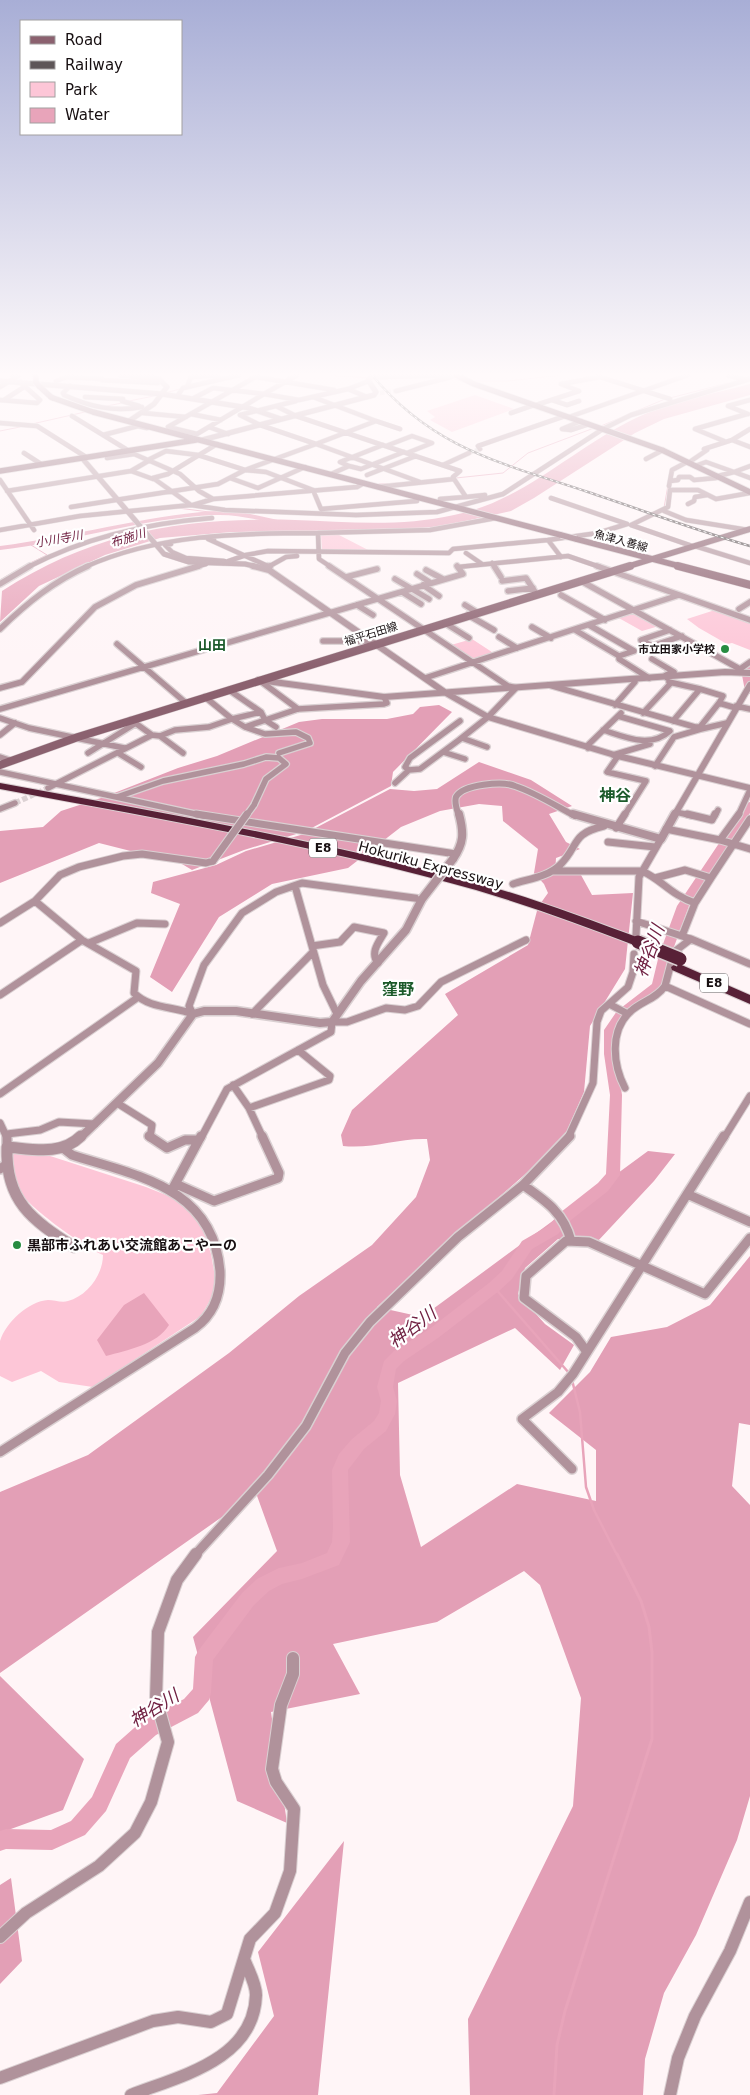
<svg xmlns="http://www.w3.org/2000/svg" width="750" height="2095" viewBox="0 0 750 2095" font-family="'DejaVu Sans','Noto Sans JP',sans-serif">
	<rect width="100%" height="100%" fill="#fff5f7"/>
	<!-- green -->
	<path fill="#fdc6d7" d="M475,395L514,409L452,432L430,420L435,417L427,411Z
		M321,535H339L372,552L322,550Z
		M715,610L750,622V650L732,643L727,644L699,628L687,619Z
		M631,612H636L659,626L642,631L617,617Z
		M472,639L495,654L475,661L451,645Z
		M15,1152L44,1154L146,1187L181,1201L192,1210L202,1227L211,1254L215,1277L213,1295L201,1316L93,1387L59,1382L41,1371L12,1382L0,1376C0,1365 0,1350 0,1341C6,1322 29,1301 48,1300C54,1300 62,1303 68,1301C87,1296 103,1275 103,1255C83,1246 24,1205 15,1185C12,1178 13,1166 11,1158Z"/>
	<!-- forest -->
	<path fill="#e39fb6" d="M439,705L452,712L393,772L391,786L306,831L244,850L192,870L182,864L99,843L0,883V831L43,827L61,811L104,797L178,768L217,756L299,722L322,719H387L413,714L420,707Z
		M479,762L531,780L572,806L549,814L566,842L580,849L556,858L555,874L581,875L592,895L633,893L625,969L590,1026L584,1092L562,1142L436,1252L377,1307L422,1317L648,1151L675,1154L654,1181L597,1242L558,1239L525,1268L518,1294L545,1324L574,1345L560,1370L515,1328L398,1383L400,1475L421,1547L517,1484L596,1501V1450L549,1413L590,1372L611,1337L667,1327L710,1305L750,1256V1425L739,1423L732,1486L750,1505V1796L737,1840L696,1935L664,1993L645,2059L643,2095H470L468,2019L573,1806L581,1698L540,1585L524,1571L437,1622L333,1644L360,1694L271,1712L287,1823L237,1801L193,1637L277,1551L256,1493L0,1673V1492L88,1455L229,1353L299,1296L372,1245L416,1197L430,1160L427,1139C397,1138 374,1149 343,1146L341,1135L352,1110L458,1015L445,994L528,945L538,907L548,893L544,884L534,873L538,849L503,821L502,806L479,804L440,811L401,827L348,868L272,884L219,917L172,992L150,977L180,904L151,893L153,882L216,865L246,851L304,834L390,789L414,791L437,789Z
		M0,1676L84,1759L63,1810L0,1833Z
		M344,1841L318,2095H198L217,2093L274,2016L258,1952Z
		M11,1878L22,1961L0,1984V1885Z"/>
	<!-- water -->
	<path fill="#e8a4ba" d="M750,384V395L664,419L635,433L534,498L511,511L439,527L390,530L232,532L160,538L105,555L39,586L0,622L2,591C95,531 185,517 295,520C348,522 401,527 454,515C524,501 573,448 636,418C671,401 712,394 750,384Z
		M144,1293L169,1325C157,1345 127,1350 106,1356L97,1340L124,1305Z"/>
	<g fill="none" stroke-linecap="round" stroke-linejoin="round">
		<!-- stream-far2 -->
		<path stroke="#e8a4ba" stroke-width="1" d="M328,375L368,378
			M452,378L464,382
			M474,381H508L562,375
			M165,393L180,389
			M670,398L728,383
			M129,401L154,396
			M107,406L122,403
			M32,424L85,412
			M601,426L665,399
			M0,431L20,427
			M456,478L503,473L528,453L594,428
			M379,484L399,483
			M178,508L217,513
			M664,508L668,485
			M28,564L47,555L31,545
			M0,580L24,566"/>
		<!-- stream-far1 -->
		<path stroke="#e8a4ba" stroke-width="2.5" d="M494,1287L569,1373
			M572,1380L580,1412L586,1487L594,1510L617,1555"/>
		<!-- stream -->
		<path stroke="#e8a4ba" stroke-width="3" d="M554,2095L557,2045L565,2011L652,1739V1652L649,1627L641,1601L617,1554"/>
		<!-- river -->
		<path fill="#e8a4ba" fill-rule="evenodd" d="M215,511L241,512L287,522L283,524C260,521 238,514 215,515C142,518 72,542 0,550V546C72,537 142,516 215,511Z
			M750,666V694L745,691L742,675L747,667Z
			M750,802V813L689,906L671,955L664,986L625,1017L616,1030V1054L622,1095L620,1175L608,1191L571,1220L558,1234L532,1249L512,1279L499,1291L438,1338L404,1361L396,1369L393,1387L397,1401L395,1414L386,1431L364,1449L348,1470L350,1542L339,1565L302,1579L282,1584L269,1591L254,1605L213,1660L211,1693L209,1700L198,1713L156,1735L130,1758L106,1811L85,1835L52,1850L6,1849L0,1851V1831L6,1829L51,1830L71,1821L92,1797L116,1744L142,1721L184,1699L193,1689L195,1657L198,1651L242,1593L257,1579L279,1568L302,1563L327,1553L332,1542L333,1527L332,1470L339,1454L352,1439L374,1421L379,1413L381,1401L377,1387L384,1361L394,1351L428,1330L489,1283L502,1271L522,1241L548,1226L561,1212L598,1183L606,1174L610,1095L604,1054V1030L617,1011L652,984L659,955L677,906L746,803Z"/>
		<!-- minor-tunnel-far1 -->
		<path stroke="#dcd2d4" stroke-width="4.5" stroke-dasharray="4.5 2" stroke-linecap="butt" d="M380,393L396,391
			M469,453L480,449"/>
		<!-- minor-tunnel -->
		<path stroke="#dcd2d4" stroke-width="5.5" stroke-dasharray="5.5 2.5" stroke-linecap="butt" d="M15,803L48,788"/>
		<!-- minor-far4 casing -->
		<g stroke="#dad0d2" stroke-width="5.5">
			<path id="minor-far4" d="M297,375L264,394L299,400L348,389
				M728,375L746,380
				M256,377L334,390
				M102,380L158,383L146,378L120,375
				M56,381L67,377L102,379
				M70,386L63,393L64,395C90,407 114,412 142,407
				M0,387L18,376L13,375
				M187,387L191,377L218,375
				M396,391L451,377L449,375
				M178,395L183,388L239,375
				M85,397L123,399L122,401L139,406
				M367,397L348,389L369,381
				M0,400L37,403L40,400L20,382
				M4,400L24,387
				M552,400L567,405L579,401
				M536,405L579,391L561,384L600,377L670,399
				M276,406L296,416L460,471L453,477L454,479L378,487
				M143,413L186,417
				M511,413L534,405
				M191,414L221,420
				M748,414L728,406L750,400
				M240,415L260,425L316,444L376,421L313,397
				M240,415L296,401
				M72,416L134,454L180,474L199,491L213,499
				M569,417L688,375
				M376,421L400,429
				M581,421L562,429L571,430L589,424
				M0,423L37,426L86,457
				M168,427L197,434L264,394L213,388L194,398
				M168,427L259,375
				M209,427L228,434
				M750,429L732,440L750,447
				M103,435L138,426L147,428
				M724,441L695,429L747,414
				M386,446L412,436L432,443L407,453
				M480,449L478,446L565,416
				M24,453L41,464
				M107,458L134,454
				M646,459L663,450
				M148,460L166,451L198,455L245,470L316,444L420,482
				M688,463L707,450L704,449L732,440
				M443,465L469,453
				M349,466L361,469L404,452
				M695,466L706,462L734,472L750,466
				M131,471L153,479
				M331,474L349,466L340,462L383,445
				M367,475L416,456
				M714,477L734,472L750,478
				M230,478L258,488L305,467
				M0,480L34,530
				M670,481L678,480L679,477H690L694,480L716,478
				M669,486L672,470L687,462
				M7,491L131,471L150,460
				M466,497L485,495
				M551,498L627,524
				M440,499L466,497L454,479
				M688,504L694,501L695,497L707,495
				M191,505L153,478L168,474L217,444
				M193,505L213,499L357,487L364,483
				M71,507L218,484L245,470L266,472L313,490L321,509L417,501
				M664,511L686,520L748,530
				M0,530L80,516L191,505L225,510L356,515L437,512L503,494L603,429L631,415L750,379
				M214,539H208L270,567
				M171,544L165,545L172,552L186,558L224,561
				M692,546L631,525L668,507L670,490H698L716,499L750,493
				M695,546L750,563
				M466,553L482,564
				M561,557L548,540L598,533L627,524
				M223,563L246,555L268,551L449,553L453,549L548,540
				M492,563L495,567
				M28,567C86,537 147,523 212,518
				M85,567C159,534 239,533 318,533
				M195,567L206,564
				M268,567L286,557L297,556
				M331,567L319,559L318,533L430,530L496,518
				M458,567L568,556L600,567"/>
		</g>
		<!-- minor-far3 casing -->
		<g stroke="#dad0d2" stroke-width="8">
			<path id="minor-far3" d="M268,566L270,567
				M329,566L508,686L516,688L488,717L459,740L420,769L409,770L395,783
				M494,566L501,577
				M597,566L750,620
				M267,568L270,566
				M426,570L443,579
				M417,574L431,583
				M346,577L377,569
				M395,579L429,599
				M502,581L526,578L537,595
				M581,581L738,668L740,672
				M0,584L30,566
				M423,585L439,596
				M508,591L533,588
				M402,592L421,604
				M561,595L605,620
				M357,605L373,615
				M465,605L478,613
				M739,609L750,602
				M468,615L494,630
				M445,623L469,638
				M589,625L634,651L619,656
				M532,627L551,638
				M0,629C27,603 54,581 88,566
				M575,630L619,656V659L649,678
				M670,630L641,640L652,646L682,636
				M499,637L517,648
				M323,641H370
				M117,644L186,703
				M652,659L674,672L666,675L667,678
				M740,669L750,662
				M425,678L679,595
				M259,680L298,709
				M549,685L695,727H700L719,703L736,708
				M0,688L22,682L95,607L136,585L199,566
				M229,690L261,712
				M205,697L232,719L261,712L265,720L276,727
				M615,705L635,682L634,679
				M736,706L750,709
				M0,709L463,574L457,566
				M643,713L670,684L669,682L700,689
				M0,718L29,728L124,748
				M131,720L152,735L160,736L175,730L209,727L232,719L245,727
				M673,721L700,689L723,696L719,703
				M697,727L701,729L727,723
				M603,730C625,737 650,749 670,731L618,716
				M0,735L15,723
				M160,736L183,753
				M462,738L487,747
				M588,748L587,746L621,713
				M443,752L465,759
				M88,753L136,723
				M118,753L141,767
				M279,753L310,743L308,738L296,732L265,734L245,727L298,709L384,704L387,703L384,697
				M613,755L650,744
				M618,756L607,772L646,781L624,816
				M0,757L12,761
				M655,766L674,737L701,729
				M409,770L405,767L410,758L460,721
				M0,772L204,816
				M48,788L152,735
				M117,797L163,781L244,764L266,757L279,758L286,764L266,779L254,805
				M0,809L15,803
				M676,812L693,816
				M715,816L718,810
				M738,816L750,790"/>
		</g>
		<!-- minor-far2 casing -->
		<g stroke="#dad0d2" stroke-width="9">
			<path id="minor-far2" d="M196,814L456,854
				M687,814L712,820L715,814
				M616,828L625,814
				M666,829L720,840L750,849
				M720,840L739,814
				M608,842L655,847
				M552,871H642C662,880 671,895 695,903L682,936
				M655,878L685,870L711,878L750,819
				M513,884C528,879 548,877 560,865C580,845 570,834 604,826
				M295,886L323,985L337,1014
				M35,901L82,940L136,971L134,993C150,1009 173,1006 193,1014
				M695,903L711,878
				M636,921L691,939L750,964
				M0,923L35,901L60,875L79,867L123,856L142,854L206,863L213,861
				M636,936L639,877L661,839
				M691,939L674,952L665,986L750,1024
				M89,943L137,923L165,924
				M312,946L340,942L354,927L384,933C378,943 370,953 378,963
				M0,995L82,940
				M609,1004L628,1014
				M193,1014L189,1006L204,965L242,913L276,892L302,883L422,899
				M252,1014L313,952
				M233,1085L249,1108L329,1080L330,1076L298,1050
				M625,1088C613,1065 609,1030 631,1011C642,1001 656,999 665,986
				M0,1094L137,998
				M117,1103L152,1125L150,1138
				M249,1108L263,1138
				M0,1123L7,1138
				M7,1134L40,1130L59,1122L95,1124
				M201,1138L227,1089L331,1032L332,1022H347L386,1008L405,1010L418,1006L441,982L526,940
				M568,1138L593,1083L597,1022L601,1011L628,987L633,972L634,954
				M724,1138L750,1096"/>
		</g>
		<!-- minor-far1 casing -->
		<g stroke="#dad0d2" stroke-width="12">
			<path id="minor-far1" d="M7,1136V1147
				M149,1136L167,1148L185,1140H198
				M0,1169L4,1166
				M176,1184L214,1201L278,1178L279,1173L262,1136
				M523,1185C546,1201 564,1213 571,1241
				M172,1190L201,1136
				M687,1194L750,1222
				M587,1352L576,1337L524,1298L526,1276L566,1241L589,1242L705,1294L750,1238
				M0,1452L195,1328C214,1314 221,1294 220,1271C213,1187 137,1176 72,1155L63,1148
				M572,1469L522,1419L558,1392L573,1374L724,1136
				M195,1555L268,1475L306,1426L345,1353L370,1322L458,1237L523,1185L570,1136"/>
		</g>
		<!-- minor casing -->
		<g stroke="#dad0d2" stroke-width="14">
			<path id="minor" d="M0,1937L26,1913L99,1866L135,1833L151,1802L168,1742L156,1699L158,1632L177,1580L196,1554
				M0,2078L153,2021L178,2017L211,2022L227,2014L250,1939L275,1913L290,1871L294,1809L276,1782L272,1769L281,1705L293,1674V1658
				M131,2095C180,2076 254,2060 256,1995C256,1983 248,1970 244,1959
				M670,2095L678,2058L695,2016L730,1951L750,1902"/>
		</g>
		<!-- tertiary-far3 casing -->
		<g stroke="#dad0d2" stroke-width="6">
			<path id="tertiary-far3" d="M0,381L162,394L249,408L281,419
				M129,421L154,404L167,387L159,379L142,375
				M202,440L374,395L376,392L368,380L371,377L446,375
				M82,458L164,554L189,562L245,564L258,567"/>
		</g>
		<!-- tertiary-far2 casing -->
		<g stroke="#dad0d2" stroke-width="8">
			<path id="tertiary-far2" d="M253,566L269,570L446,693L488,717L618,756L750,788
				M259,680L384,697L725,672L750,673
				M459,816C457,810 454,803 456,797C463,784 503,781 515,786C536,793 556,806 575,816
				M674,816L750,685"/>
		</g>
		<!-- tertiary-far1 casing -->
		<g stroke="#dad0d2" stroke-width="11">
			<path id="tertiary-far1" d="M573,814L661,839L675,814
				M453,859C464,843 464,833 459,814
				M80,1138L158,1063L193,1014L204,1011H236L320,1023L332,1022L361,981L406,930L422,899"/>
		</g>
		<!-- tertiary casing -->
		<g stroke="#dad0d2" stroke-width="13">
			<path id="tertiary" d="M74,1247C32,1220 5,1201 7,1147C33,1149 61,1156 81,1136"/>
		</g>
		<!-- secondary-far1 casing -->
		<g stroke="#dad0d2" stroke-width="7">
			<path id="secondary-far1" d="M36,375V382
				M456,375L474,384L662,450L750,492
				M39,386L51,397
				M53,398L93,412L561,535
				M0,471L196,440
				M576,539L683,567
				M626,567L750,529"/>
		</g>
		<!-- secondary casing -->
		<g stroke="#dad0d2" stroke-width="9">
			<path id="secondary" d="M678,566L750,585
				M0,765L78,737L630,566"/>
		</g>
		<!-- motorway casing -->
		<g stroke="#dad0d2" stroke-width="2">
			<path id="motorway" d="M0,783C163,813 326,841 485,885C538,900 590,920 642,939L644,942L642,945H634C582,925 530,906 476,890C320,846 160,819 0,789Z
				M677,963L750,995V1004L672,970L671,967Z"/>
		</g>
		<!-- minor-far4 -->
		<use href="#minor-far4" stroke="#b0929b" stroke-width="4.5"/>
		<!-- minor-far3 -->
		<use href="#minor-far3" stroke="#b0929b" stroke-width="5.5"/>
		<!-- minor-far2 -->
		<use href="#minor-far2" stroke="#b0929b" stroke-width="7"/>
		<!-- minor-far1 -->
		<use href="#minor-far1" stroke="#b0929b" stroke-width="9"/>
		<!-- minor -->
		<use href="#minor" stroke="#b0929b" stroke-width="12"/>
		<!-- tertiary-far3 -->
		<use href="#tertiary-far3" stroke="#b0929b" stroke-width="5"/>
		<!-- tertiary-far2 -->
		<use href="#tertiary-far2" stroke="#b0929b" stroke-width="6"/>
		<!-- tertiary-far1 -->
		<use href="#tertiary-far1" stroke="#b0929b" stroke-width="8"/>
		<!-- tertiary -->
		<use href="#tertiary" stroke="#b0929b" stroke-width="11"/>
		<!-- secondary-far1 -->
		<use href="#secondary-far1" stroke="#8b616f" stroke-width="5.5"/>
		<!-- secondary -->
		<use href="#secondary" stroke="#8b616f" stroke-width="8"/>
		<!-- motorway -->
		<use href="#motorway" fill="#582137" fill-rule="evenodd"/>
		<!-- rail casing -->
		<g stroke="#5e5658" stroke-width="2.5">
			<path id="rail" d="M372,375C433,449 502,463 588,492C642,510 695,530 750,546"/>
		</g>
		<!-- rail -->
		<use href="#rail" stroke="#fff" stroke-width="1" stroke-dasharray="3" stroke-linecap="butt"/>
		<!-- minor-bridge-far1 casing -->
		<g stroke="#dad0d2" stroke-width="8" stroke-linecap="butt">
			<path id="minor-bridge-far1" d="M246,816L254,805"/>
		</g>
		<!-- minor-bridge casing -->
		<g stroke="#dad0d2" stroke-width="9" stroke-linecap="butt">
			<path id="minor-bridge" d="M213,861L247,814"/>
		</g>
		<!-- tertiary-bridge casing -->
		<g stroke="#dad0d2" stroke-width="11" stroke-linecap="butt">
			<path id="tertiary-bridge" d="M422,899L453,859"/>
		</g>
		<!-- secondary-bridge casing -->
		<g stroke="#dad0d2" stroke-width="7" stroke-linecap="butt">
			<path id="secondary-bridge" d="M36,382L39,386
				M51,397L53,398
				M561,535L576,539"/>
		</g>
		<!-- motorway-bridge casing -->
		<g stroke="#dad0d2" stroke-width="16" stroke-linecap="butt">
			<path id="motorway-bridge" d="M638,942L680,959"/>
		</g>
		<!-- minor-bridge-far1 -->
		<use href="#minor-bridge-far1" stroke="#b0929b" stroke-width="5.5"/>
		<!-- minor-bridge -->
		<use href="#minor-bridge" stroke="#b0929b" stroke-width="7"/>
		<!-- tertiary-bridge -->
		<use href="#tertiary-bridge" stroke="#b0929b" stroke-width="8"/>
		<!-- secondary-bridge -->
		<use href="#secondary-bridge" stroke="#8b616f" stroke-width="5.5"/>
		<!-- motorway-bridge -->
		<use href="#motorway-bridge" stroke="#582137" stroke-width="13"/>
	</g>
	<!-- sky -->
	<linearGradient id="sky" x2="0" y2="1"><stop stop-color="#a8aed6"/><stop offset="0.56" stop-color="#fffafb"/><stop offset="1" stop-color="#fffafb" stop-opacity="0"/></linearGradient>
	<rect width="750" height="668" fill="url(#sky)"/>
	<!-- markers -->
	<g fill="#278c41" stroke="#fff" stroke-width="2">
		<circle cx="725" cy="649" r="5"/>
		<circle cx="17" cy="1245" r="5"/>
	</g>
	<g text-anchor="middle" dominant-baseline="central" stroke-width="4.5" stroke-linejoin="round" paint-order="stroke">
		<!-- far-street labels -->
		<g font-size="11" fill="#170f11" stroke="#fff">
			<text transform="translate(621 541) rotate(15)">魚津入善線</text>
			<text transform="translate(371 634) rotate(-17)">福平石田線</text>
		</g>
		<!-- far-poi labels -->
		<g font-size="11" font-weight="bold" fill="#170f11" stroke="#fff" text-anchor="end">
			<text x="715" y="649">市立田家小学校</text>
		</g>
		<!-- far-water labels -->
		<g font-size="12" font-style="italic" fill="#712243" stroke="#fff">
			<text transform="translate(128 538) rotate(-18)">布施川</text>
			<text transform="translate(59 539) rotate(-10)">小川寺川</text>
		</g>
		<!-- shield labels -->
		<g fill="#fff" stroke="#5d5758" stroke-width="1">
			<rect x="309" y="838.5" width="28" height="19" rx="4"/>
			<rect x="700" y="973.5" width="28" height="19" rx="4"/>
		</g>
		<g font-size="12" font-weight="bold" fill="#170f11">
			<text x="323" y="848">E8</text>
			<text x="714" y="983">E8</text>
		</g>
		<!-- far-quarter labels -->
		<g font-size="14" font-weight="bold" fill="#1b5a2a" stroke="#fff">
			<text x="212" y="645">山田</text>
		</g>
		<!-- street labels -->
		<g font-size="14" fill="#170f11" stroke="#fff">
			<text transform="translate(431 865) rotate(15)">Hokuriku Expressway</text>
		</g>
		<!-- poi labels -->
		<g font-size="14" font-weight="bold" fill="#170f11" stroke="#fff" text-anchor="start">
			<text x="27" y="1245">黒部市ふれあい交流館あこやーの</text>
		</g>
		<!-- quarter labels -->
		<g font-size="16" font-weight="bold" fill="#1b5a2a" stroke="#fff">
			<text x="615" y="795">神谷</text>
			<text x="398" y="989">窪野</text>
		</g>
		<!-- near-water labels -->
		<g font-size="18" font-style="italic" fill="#712243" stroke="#fff">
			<text transform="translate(649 951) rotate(-70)">神谷川</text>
			<text transform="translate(412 1327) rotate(-37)">神谷川</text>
			<text transform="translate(154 1708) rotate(-32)">神谷川</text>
		</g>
	</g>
	<!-- legend -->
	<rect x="20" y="20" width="162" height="115" fill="#ffffff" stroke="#a29fa0"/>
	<rect x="30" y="36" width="25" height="8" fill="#8b616f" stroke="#a29fa0"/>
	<text x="65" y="45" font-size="15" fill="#170f11">Road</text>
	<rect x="30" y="61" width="25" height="8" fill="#5e5658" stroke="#a29fa0"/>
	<text x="65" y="70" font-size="15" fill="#170f11">Railway</text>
	<rect x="30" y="82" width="25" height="15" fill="#fdc6d7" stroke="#a29fa0"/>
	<text x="65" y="95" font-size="15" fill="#170f11">Park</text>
	<rect x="30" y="108" width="25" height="15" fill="#e8a4ba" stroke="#a29fa0"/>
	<text x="65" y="120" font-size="15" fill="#170f11">Water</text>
</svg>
